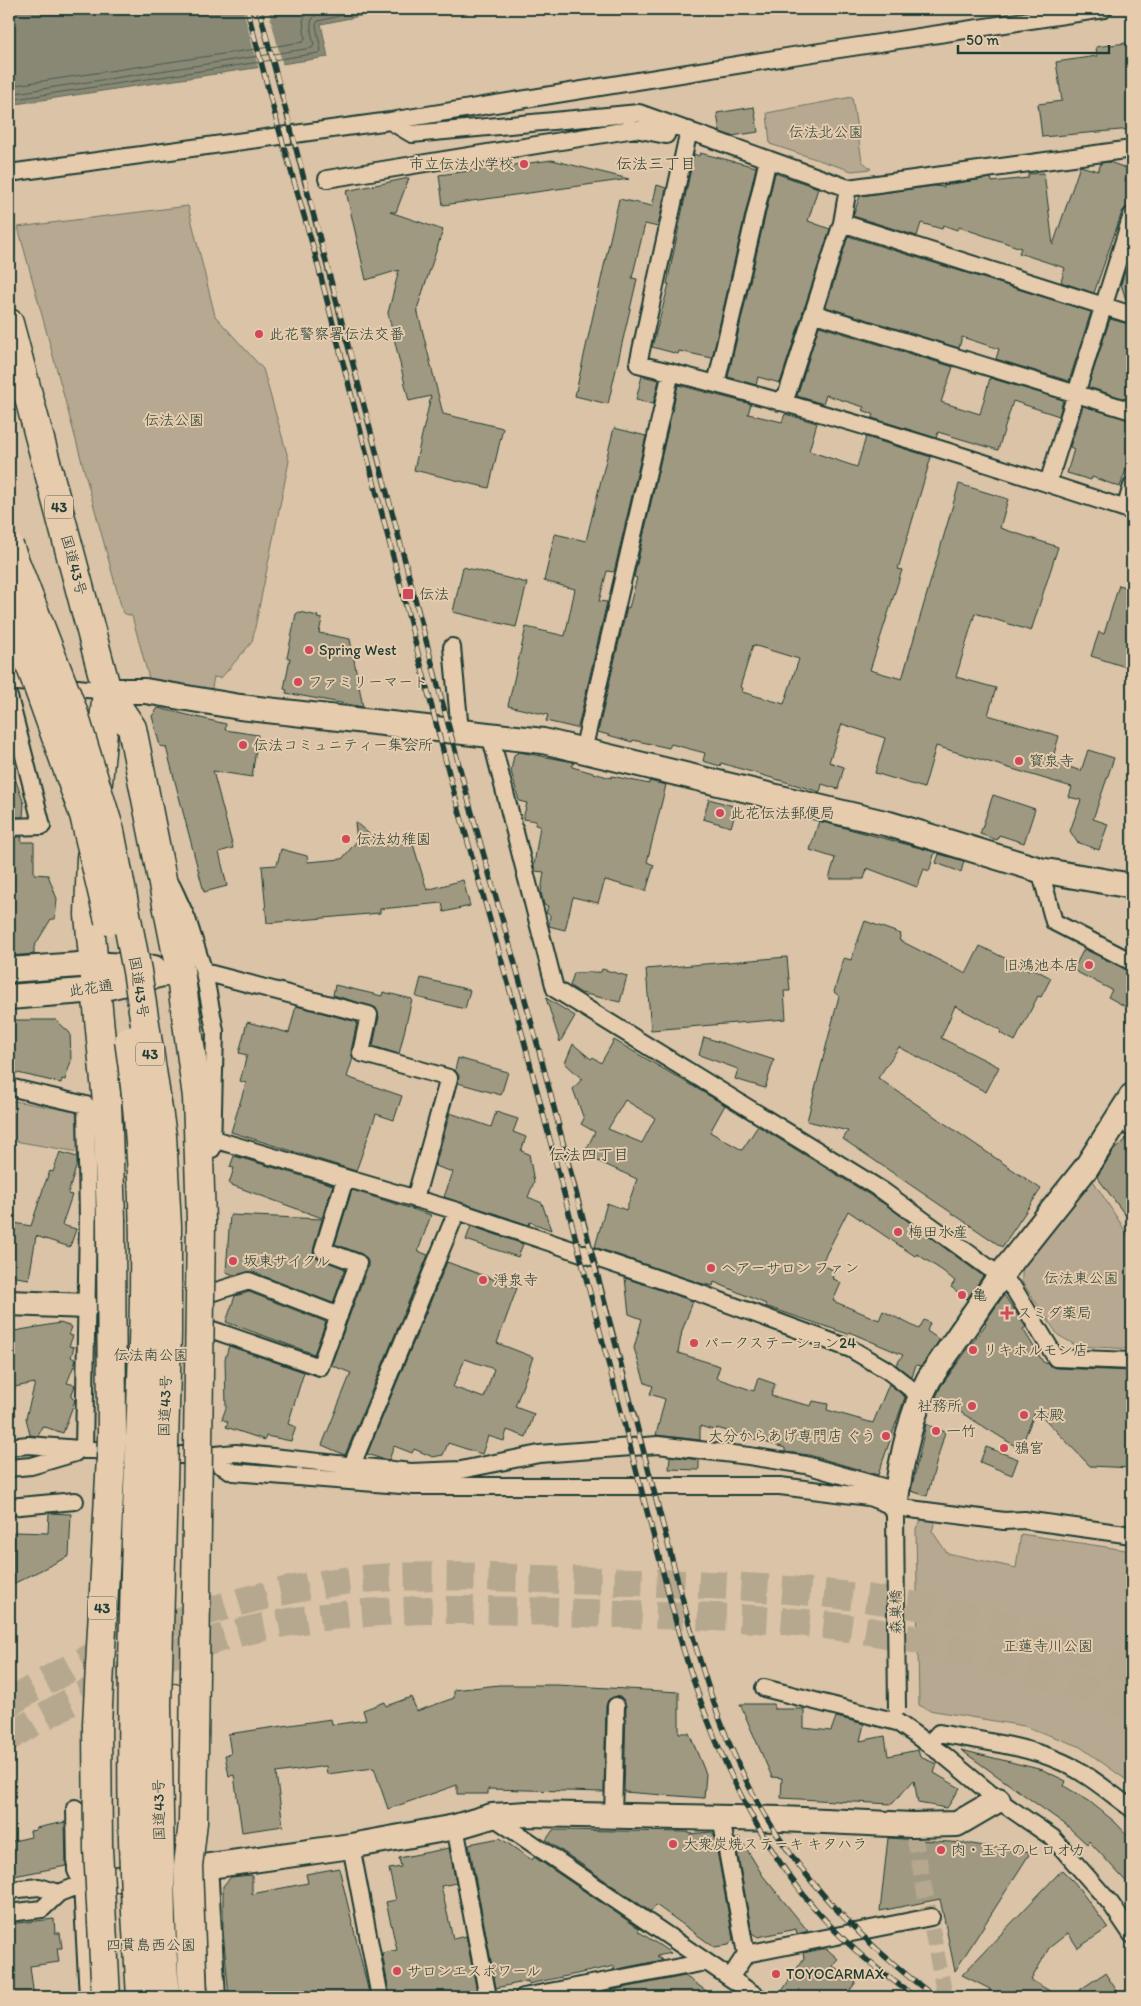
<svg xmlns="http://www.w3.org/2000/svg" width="1141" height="2006" viewBox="0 0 1141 2006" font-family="Itim,'Klee One',sans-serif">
	<rect width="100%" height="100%" fill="#dac3a6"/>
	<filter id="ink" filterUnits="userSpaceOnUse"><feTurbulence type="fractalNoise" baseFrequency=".02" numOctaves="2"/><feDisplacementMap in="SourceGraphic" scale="10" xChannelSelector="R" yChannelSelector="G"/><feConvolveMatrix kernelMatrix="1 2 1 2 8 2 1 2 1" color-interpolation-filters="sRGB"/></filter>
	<g filter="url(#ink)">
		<!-- green -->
		<path fill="#b7a991" stroke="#6b7362" d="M852,97L862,161L871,169L852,171L770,144L767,113Z
			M188,206L215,316L263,369L289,461L252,642L221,678L214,677L211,693L150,682L132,616L123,613L18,227Z
			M9,1100L76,1112L78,1152L9,1140Z
			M1092,1179L1132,1241V1349L1077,1346L1058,1335L1022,1282V1269Z
			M923,1518L935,1521L932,1531L947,1553L1016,1568L1021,1534L1132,1551V1784L1079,1746L1024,1726L929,1710L919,1705L916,1528Z"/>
		<!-- water -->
		<path fill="#888874" stroke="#5e6a5a" d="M9,9H394L321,24L328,57L9,105Z"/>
		<!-- pier -->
		<path fill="#dac3a6" d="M243,9H268L283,66L259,70Z"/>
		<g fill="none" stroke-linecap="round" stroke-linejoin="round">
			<!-- shore -->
			<path stroke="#495b4e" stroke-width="1" d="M9,86L303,42L305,39L303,20L311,9
				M9,94L312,48L314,45C307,15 310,15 339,9
				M9,100L319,53L321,51L316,25L318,21L370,9"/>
		</g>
		<!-- building -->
		<path fill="#a09982" stroke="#1f3d34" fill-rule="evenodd" d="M1126,43L1128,55L1132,54V129L1042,137L1038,104L1062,101L1056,62L1097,56L1096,47Z
			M754,107L758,132L732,136L720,132L717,113Z
			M700,153L756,167L712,358L679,351L678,354L652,347L669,284H667L694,154L699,156Z
			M552,160L629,179L443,205L439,175Z
			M1109,162L1129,169L1125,181L1132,183V205L1126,207L1122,212L1094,293L1061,282L1065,268L1019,253L1021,248L959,227L957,230L943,225L942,229L921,223L917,236L853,216L860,196L934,186L944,187V185L991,178L992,182L1028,178V174L1044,173L1053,245L1080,166L1098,171L1101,163Z
			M775,173L818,188L808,221L830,229L780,383L758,377L756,385L728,377Z
			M409,178L396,212H390L443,230L417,309L443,414L503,428L489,488L414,470L431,396L409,401L388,313L399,270L366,280L346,191Z
			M657,185L666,188L658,227L645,224L632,278L637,279L608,404L575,396L619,199L652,206Z
			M848,236L1091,312L1069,381L996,359L999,349L962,337L959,348L826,307Z
			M1132,248V305L1127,303L1121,284Z
			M1110,319L1132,325V401L1088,387Z
			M819,326L953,367L941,402L980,414L990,378L1063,400L1059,416L1013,401L998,450L938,432L936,438L872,418L873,414L862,410L864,407L826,395L823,404L797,396Z
			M642,376L659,380L653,404L636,400Z
			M678,385L751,404L748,414L782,422L785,414L817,423L809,451L857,467L866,437L931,457L898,569L902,570L870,670L902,679L959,484L1008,499L1000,528L1058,547L1031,631L975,613L956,677L996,688L988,715L1059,736L1052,761L1081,771L1088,750L1114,758L1093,819L1108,824L1099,850L1077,842L1070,831L1081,800L1069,797L1072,787L936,746L924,788L875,773L885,738L842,724L829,762L844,767L838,789L822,784L820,792L721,763L720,766L703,761L705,753L671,744L669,748L633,740L632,742L598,732L627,607L629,608L637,578L634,577ZM753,645L799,659L784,704L742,692L743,688L740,687Z
			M1083,406L1132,421V452L1120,487L1092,477L1091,480L1067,473L1074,449L1070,447Z
			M614,428L646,436L614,572L607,571L599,601L607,602L578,727L576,728L546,721L548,715L508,706L526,627L565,636L575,589L544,581L555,534L586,541Z
			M463,567L527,583L516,627L453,612Z
			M1119,585L1132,589V659L1129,668L1091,656L1099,632L1104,634Z
			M299,612L318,616L317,618L322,619L319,633L350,639L363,707L286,693L287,690L284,689L290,658H287L296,614Z
			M158,708L226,724L225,730L258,735L252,777L213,771L233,848L219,852L227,886L204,892L166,747L160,746L152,716Z
			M519,752L574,762L572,767L611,778L612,776L649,784V781L666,785L647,862L654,865L646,891L605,880L598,903L573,897L565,930L549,926L550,915L546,913L548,906L544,905L541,892L544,872L535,871L534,865L540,826L535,825L536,821L523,819L527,803L519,801L511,771L514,755Z
			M9,767H11L24,804L23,817H9Z
			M993,795L1035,809L1024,843L999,835L997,840L980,834Z
			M709,799L737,807L731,827L703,819Z
			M819,821L935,852L929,871L924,869L917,887L867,868L864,879H829L835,858L810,850Z
			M355,822L381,844L412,841L427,890L463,880L470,906L444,912L442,903L380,909V913L267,923L262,866L277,865L281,849L307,856L308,862L342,859L357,841Z
			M9,837H22L21,842H34V874L48,875L57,899L55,919H51L34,947V954L9,956Z
			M939,854L964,861L961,872L936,863Z
			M865,921L901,934L899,940L966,974L980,946L1029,970L1030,967L1051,978L1041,997L1038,996L1015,1041L1000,1033L1001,1030L955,1006L941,1038L999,1067L986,1092L899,1047L878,1078L1041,1189L1002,1247L843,1139L848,1131L807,1121L839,996L834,992L844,958L851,960Z
			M1084,949L1132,972V1010L1108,997L1112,990L1073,970Z
			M787,957L790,991H784L786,1019L651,1030L646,969Z
			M602,969L627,976L620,1002L581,993L570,986L574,973L601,972Z
			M421,978L470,990L465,1009L416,997Z
			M335,985L382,996L383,992L412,999L399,1054L373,1046L379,1017L376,1008L333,995Z
			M546,998L575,1016L560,1042Z
			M296,1006L357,1022L351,1051L353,1058L347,1077L402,1096L394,1120L376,1114L356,1171L231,1132L246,1083L240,1081L247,1055L239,1053L247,1022L289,1033Z
			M9,1020H56L70,1033L71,1061L65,1080L62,1079L61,1083L9,1071Z
			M704,1037L774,1060L765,1088L735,1079L738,1069L699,1055Z
			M614,1040L725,1105L710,1132L742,1150L758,1126L886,1205L983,1276L967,1299L951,1287L955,1281L943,1271L917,1254L915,1256L848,1211L821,1264L835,1271L832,1278L841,1283L833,1301L879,1320L883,1311L919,1329L924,1320L930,1323L927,1331L940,1340L921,1366L916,1365L912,1377L896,1365L903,1355L849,1332L848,1334L765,1306L766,1304L714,1282L713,1286L699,1283L595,1247L607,1203L626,1210L637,1179L589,1157L591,1152L586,1150L595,1132L581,1124L584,1119L573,1089L582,1079L565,1063L573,1044L591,1059L593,1057L601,1063ZM625,1100L655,1118L642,1143L608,1129Z
			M458,1058L508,1072L501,1095L458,1083L459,1076L455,1070Z
			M496,1112L518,1119L513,1132L526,1137L521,1151L529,1154L534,1182L528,1197L542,1203L551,1230L530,1222L529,1225L444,1197L453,1172L435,1166L450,1113L491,1127Z
			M1128,1138L1132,1139V1224L1097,1177L1114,1150Z
			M60,1152L77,1157V1164L68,1194L72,1195L62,1225L76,1229L70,1247L36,1236L29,1279L9,1276V1222L31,1226L44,1186L50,1171L53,1172Z
			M234,1156L333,1185L322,1218L229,1184L234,1168L230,1167Z
			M352,1190L431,1215L418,1251L428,1255L345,1455L322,1445L351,1373L331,1365L368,1266V1261L362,1254L335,1244Z
			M230,1215L322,1219L313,1252L320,1259L345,1269L333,1303L253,1272L234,1275L226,1272Z
			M471,1226L523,1244L518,1257L466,1240Z
			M447,1262L517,1288L497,1343L533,1357L515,1407L534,1414L526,1437L507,1430L504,1441L488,1436L482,1454L448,1443L443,1455L433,1457L414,1449L412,1453L394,1446L389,1460L379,1458L367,1454ZM465,1359L494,1369L484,1398L453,1387Z
			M625,1278L693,1301L682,1331L678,1353L720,1366L716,1378L754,1391L758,1378L775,1384L771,1396L811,1406L813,1401L828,1404L827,1410L873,1423L889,1384L905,1397L878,1475L809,1455L785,1452V1448L717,1428L716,1431L700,1426V1440L656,1435L665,1399L650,1394L653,1386L645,1383L634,1348L642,1319L629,1314Z
			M249,1292L326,1322L314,1354L226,1322L235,1296Z
			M1004,1295L1026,1327L1023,1329L1043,1362L1056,1368L1132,1371V1468L1090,1466L1036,1410L1020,1449L936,1397L941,1386L986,1324L985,1322Z
			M60,1323L72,1327L69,1335L73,1336L69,1346L74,1347L71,1357L76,1360L67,1383L75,1385L71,1397L75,1400L63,1433L42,1426L38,1436L30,1435L26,1418L35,1383L9,1388V1332Z
			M229,1346L304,1372L288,1424L296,1427L291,1441L266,1436L265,1440L226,1427L228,1422L222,1419L226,1408L225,1359Z
			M926,1424L945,1432L927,1496L911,1491Z
			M986,1447L1018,1459L1012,1475L980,1462Z
			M670,1456L699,1460V1470L669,1469Z
			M49,1513L71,1514L69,1556L13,1584L14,1532L48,1533Z
			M499,1685H557L679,1692V1733H689L706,1774L704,1798L624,1792L626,1706L622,1698L616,1696L608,1700L606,1706L604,1792L488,1789V1794H457V1785L388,1809L374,1768L327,1774L326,1766L276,1773L283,1826L242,1832L234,1775L229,1776L225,1755L231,1754L228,1734L331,1719L332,1725L366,1720L363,1710L385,1702L386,1706L411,1697L417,1711L454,1698V1690Z
			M740,1704H774V1709H804V1728L831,1731L836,1717L864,1724L860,1741L885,1736L888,1756L918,1750L920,1757L937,1764L934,1773L960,1788L947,1808L918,1803L914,1780L892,1804L781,1798L782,1778L772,1777Z
			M961,1750L1043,1770L1066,1781L1064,1786L1089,1801L1115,1822L1132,1840V1888L1089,1841L1087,1844L1066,1825Z
			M65,1822L66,1866L14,1876L9,1842L31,1837L30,1831L36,1830V1828Z
			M553,1830L689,1832V1834L711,1832L714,1834L733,1939L729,1945L714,1947L656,1905L651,1912L546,1840Z
			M500,1838L532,1860L534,1857L640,1929L638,1931L671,1953L657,1956L662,1960L613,1970L615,1966L528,1984V1981L496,1988L469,1844Z
			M740,1838L763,1876L808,1931L797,1934L796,1929L758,1937L752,1933L735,1839Z
			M888,1838L965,1843L1030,1853L955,1971L940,1899L880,1911Z
			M449,1848L456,1883L441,1886L453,1939L466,1936L477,1992L453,1997H390L382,1953L397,1950L386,1902L396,1900L389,1869L401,1867L399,1858Z
			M339,1868L370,1997H229L223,1931V1886L231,1877L252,1875V1894L308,1883L306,1874Z
			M1062,1870L1075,1883L1108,1928L1078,1948L1068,1933L1049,1948L1031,1980L1060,1997H999L989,1991L990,1989L962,1975Z
			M54,1919L55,1933H60L62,1948H57L59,1962L30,1966L34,1997H9V1924Z
			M822,1949H827L838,1959L833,1966L856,1982L845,1997H791L782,1991L804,1958L803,1953Z
			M1105,1973L1121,1997H1069Z
			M685,1976L715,1997H594L597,1993Z"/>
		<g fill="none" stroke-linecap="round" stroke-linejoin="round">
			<!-- street-tunnel -->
			<path stroke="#b5a88f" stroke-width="16" stroke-dasharray="16 8" stroke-linecap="butt" d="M914,1835L945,1997"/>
			<!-- highway-tunnel -->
			<path stroke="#b5a88f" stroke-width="28" stroke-dasharray="28 14" stroke-linecap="butt" d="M9,1703C98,1647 197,1608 300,1588C387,1570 479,1577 567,1580C693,1584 820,1586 944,1611C1009,1624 1071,1648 1132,1672
				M9,1737C82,1693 159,1653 242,1632C354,1604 470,1609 584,1613C681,1616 779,1616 875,1632C964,1647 1049,1673 1132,1707"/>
			<!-- street casing -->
			<g stroke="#1f3d34" stroke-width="20">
				<path id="street" d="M390,121L412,134L639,113L848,188L1132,149
					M689,130L638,364C804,405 969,457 1132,511
					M9,173L390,121L793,56L1104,9
					M327,179L635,129L666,135L670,124
					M842,223L1132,315
					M812,313L1132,411
					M716,384L768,159
					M779,402L787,394L842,223L848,188
					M1048,483L1132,215
					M1125,509L1132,486
					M452,647L460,731
					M9,681L107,691
					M9,697L42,826L9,827
					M490,734L555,989L883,1191L1000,1276L1014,1289L1056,1358L1132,1361
					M583,751L671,372
					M1040,870L1054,922L1132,962
					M172,886L187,919L204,972L215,1031L212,1149
					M204,972L369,1015L361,1053L449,1078L415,1199
					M9,1087L86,1105L88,1220L84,1450
					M1120,1114L1132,1129
					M213,1139L457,1211L688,1289L851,1349L887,1370L920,1396
					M207,1294L249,1281L339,1316
					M207,1328L320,1367L358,1263L323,1250L345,1179
					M9,1447L28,1445L119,1452
					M156,1454L204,1456L236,1453L411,1472L461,1470L539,1454L658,1445L749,1456L806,1465L897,1491
					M204,1456L233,1472L414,1486H780L869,1497L895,1507L1004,1521L1024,1520L1132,1535
					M352,1465L457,1211
					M9,1468L31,1466L75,1453
					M9,1507L75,1501
					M764,1688L897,1722L945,1756L998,1800L1053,1838L1111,1904L1132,1935
					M929,1744L939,1733C979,1741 1024,1745 1062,1762C1087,1773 1110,1793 1132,1809
					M75,1808L76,1870L82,1884L88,1997
					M492,1816L758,1997
					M613,1816L616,1706
					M721,1818L746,1954
					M455,1827L488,1997
					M351,1846L380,1997
					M209,1865L217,1997
					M9,1890L39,1887L59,1893
					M9,1913L42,1909L59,1893L82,1884
					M730,1978L746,1954L931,1917
					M523,1997L706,1962"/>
			</g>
			<!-- secondary casing -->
			<g stroke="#1f3d34" stroke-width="28">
				<path id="secondary" d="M107,691H145L240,707L543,741L889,824L1040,870L1132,886
					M9,970L93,964L154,968
					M9,997L96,990L180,970
					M9,1303L86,1306
					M895,1507C900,1466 910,1415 929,1379L1000,1276L1086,1168L1132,1096
					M82,1884L351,1846L455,1827L492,1816L527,1814L781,1819L912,1825L957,1824L998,1800"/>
			</g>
			<!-- highway casing -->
			<g stroke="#1f3d34" stroke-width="31">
				<path id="highway" d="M9,323L107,691L132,728L180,970L197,1097L201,1221
					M97,792L107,691
					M91,857L89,915L107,1102L111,1219
					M174,1698L178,1824L187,1863"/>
			</g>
			<!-- street -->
			<use href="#street" stroke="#e6cbad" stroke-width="16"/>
			<!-- secondary -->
			<use href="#secondary" stroke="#e6cbad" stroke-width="24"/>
			<!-- highway -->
			<use href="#highway" stroke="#e6cbad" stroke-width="28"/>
			<!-- rail casing -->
			<g stroke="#1f3d34" stroke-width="5.5">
				<path id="rail" d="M247,9L278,126L314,250L453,789L522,1033L682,1645C717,1759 769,1876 861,1955C878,1970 897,1983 915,1997
					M259,9C329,267 395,526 464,784C493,891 526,996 553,1104C588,1242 624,1380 661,1518C687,1613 708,1713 757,1801C799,1878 865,1945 935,1997"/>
			</g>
			<!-- rail -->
			<use href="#rail" stroke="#e6cbad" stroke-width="4" stroke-dasharray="11" stroke-linecap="butt"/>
			<!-- street-bridge casing -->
			<g stroke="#1f3d34" stroke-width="20" stroke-linecap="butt">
				<path id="street-bridge" d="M895,1516L897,1708"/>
			</g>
			<!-- highway-bridge casing -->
			<g stroke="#1f3d34" stroke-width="31" stroke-linecap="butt">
				<path id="highway-bridge" d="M9,546L73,711L110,831L137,971L162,1136L167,1226V1334L157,1704L161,1923L165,1997
					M9,606L84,815L109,921
					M129,1040C154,1208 142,1371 136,1540C133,1639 131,1739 133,1838C134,1891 138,1944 141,1997
					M106,1997L98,1849L97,1724L112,1438L111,1219
					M193,1997L188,1866L193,1822L201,1221"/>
			</g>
			<!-- street-bridge -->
			<use href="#street-bridge" stroke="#e6cbad" stroke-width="16"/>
			<!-- highway-bridge -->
			<use href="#highway-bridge" stroke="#e6cbad" stroke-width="28"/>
		</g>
	</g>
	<!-- markers -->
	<g fill="#d1495b" stroke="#e6cbad" stroke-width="2">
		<circle cx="524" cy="164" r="5"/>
		<circle cx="259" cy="334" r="5"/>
		<rect x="402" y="588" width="12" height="12" rx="2.5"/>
		<circle cx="309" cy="650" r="5"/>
		<circle cx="298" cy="682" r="5"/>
		<circle cx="243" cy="745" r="5"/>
		<circle cx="1019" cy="761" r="5"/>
		<circle cx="720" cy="813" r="5"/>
		<circle cx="346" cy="839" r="5"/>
		<circle cx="1089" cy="965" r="5"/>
		<circle cx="898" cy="1232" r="5"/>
		<circle cx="233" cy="1261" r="5"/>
		<circle cx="711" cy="1268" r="5"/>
		<circle cx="483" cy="1280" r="5"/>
		<circle cx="962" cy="1295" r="5"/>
		<path d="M1004.5 1305.5h5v5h5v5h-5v5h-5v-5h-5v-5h5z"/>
		<circle cx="694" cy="1343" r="5"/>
		<circle cx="973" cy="1350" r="5"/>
		<circle cx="972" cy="1406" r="5"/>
		<circle cx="1024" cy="1415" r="5"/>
		<circle cx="936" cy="1431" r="5"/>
		<circle cx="886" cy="1436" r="5"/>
		<circle cx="1004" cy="1448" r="5"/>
		<circle cx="673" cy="1844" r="5"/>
		<circle cx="941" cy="1850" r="5"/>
		<circle cx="397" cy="1971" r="5"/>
		<circle cx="776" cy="1974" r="5"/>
	</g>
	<g text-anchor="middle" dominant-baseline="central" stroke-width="4" stroke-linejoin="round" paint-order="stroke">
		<!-- shield labels -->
		<g fill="#e6cbad" stroke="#5b6858" stroke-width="1">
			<rect x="45" y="495.5" width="28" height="23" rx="4"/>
			<rect x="136" y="1042.5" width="28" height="23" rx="4"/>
			<rect x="88" y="1596.5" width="28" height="23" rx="4"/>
		</g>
		<g font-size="14" font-weight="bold" fill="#1f3d34">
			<text x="59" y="507">43</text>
			<text x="150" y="1054">43</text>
			<text x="102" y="1608">43</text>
		</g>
		<!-- park labels -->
		<g font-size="15" fill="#274239" stroke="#e6cbad">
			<text x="826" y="132">伝法北公園</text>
			<text x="174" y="420">伝法公園</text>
			<text x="1081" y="1278">伝法東公園</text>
			<text x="151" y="1355">伝法南公園</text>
			<text x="1048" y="1646">正蓮寺川公園</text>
			<text x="151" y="1945">四貫島西公園</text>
		</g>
		<!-- poi labels -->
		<g font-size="15" fill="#1f3d34" stroke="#e6cbad" text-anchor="start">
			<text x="514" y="164" text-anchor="end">市立伝法小学校</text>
			<text x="269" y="334">此花警察署伝法交番</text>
			<text x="419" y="594">伝法</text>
			<text x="319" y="650">Spring West</text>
			<text x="308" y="682">ファミリーマート</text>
			<text x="253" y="745">伝法コミュニティー集会所</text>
			<text x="1029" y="761">寳泉寺</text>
			<text x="730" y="813">此花伝法郵便局</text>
			<text x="356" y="839">伝法幼稚園</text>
			<text x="1079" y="965" text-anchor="end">旧鴻池本店</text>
			<text x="908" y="1232">梅田水産</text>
			<text x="243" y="1261">坂東サイクル</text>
			<text x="721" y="1268">ヘアーサロン ファン</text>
			<text x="493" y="1280">淨泉寺</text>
			<text x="972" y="1295">亀</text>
			<text x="1017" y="1313">スミダ薬局</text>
			<text x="704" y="1343">パークステーション24</text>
			<text x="983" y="1350">リキホルモン店</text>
			<text x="962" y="1406" text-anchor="end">社務所</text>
			<text x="1034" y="1415">本殿</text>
			<text x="946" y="1431">一竹</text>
			<text x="876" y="1436" text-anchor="end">大分からあげ専門店 ぐう</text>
			<text x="1014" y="1448">鴉宮</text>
			<text x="683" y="1844">大衆炭焼ステーキ キタハラ</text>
			<text x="951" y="1850">肉・玉子のヒロオカ</text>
			<text x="407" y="1971">サロンエスポワール</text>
			<text x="786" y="1974">TOYOCARMAX</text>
		</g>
		<!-- street labels -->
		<g font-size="15" fill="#1f3d34" stroke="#e6cbad">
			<text transform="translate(74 565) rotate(75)">国道43号</text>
			<text transform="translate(139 987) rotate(81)">国道43号</text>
			<text transform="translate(91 988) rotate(-8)">此花通</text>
			<text transform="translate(165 1406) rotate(-88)">国道43号</text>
			<text transform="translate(896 1612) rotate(-90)">森巣橋</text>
			<text transform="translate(159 1810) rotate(-91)">国道43号</text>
		</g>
		<!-- neighbourhood labels -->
		<g font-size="16" fill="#1f3d34" stroke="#e6cbad">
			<text x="656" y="163">伝法三丁目</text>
			<text x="589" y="1154">伝法四丁目</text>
		</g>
	</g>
	<!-- margin -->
	<rect width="1141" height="2006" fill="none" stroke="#e6cbad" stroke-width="30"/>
	<rect x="15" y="15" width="1111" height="1976" fill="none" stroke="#1f3d34" stroke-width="2" filter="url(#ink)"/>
	<!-- scale -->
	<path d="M958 45v8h151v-8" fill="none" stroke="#1f3d34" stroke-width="2.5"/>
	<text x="966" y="45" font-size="15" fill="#1f3d34" stroke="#e6cbad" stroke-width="4" paint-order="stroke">50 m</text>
</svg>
